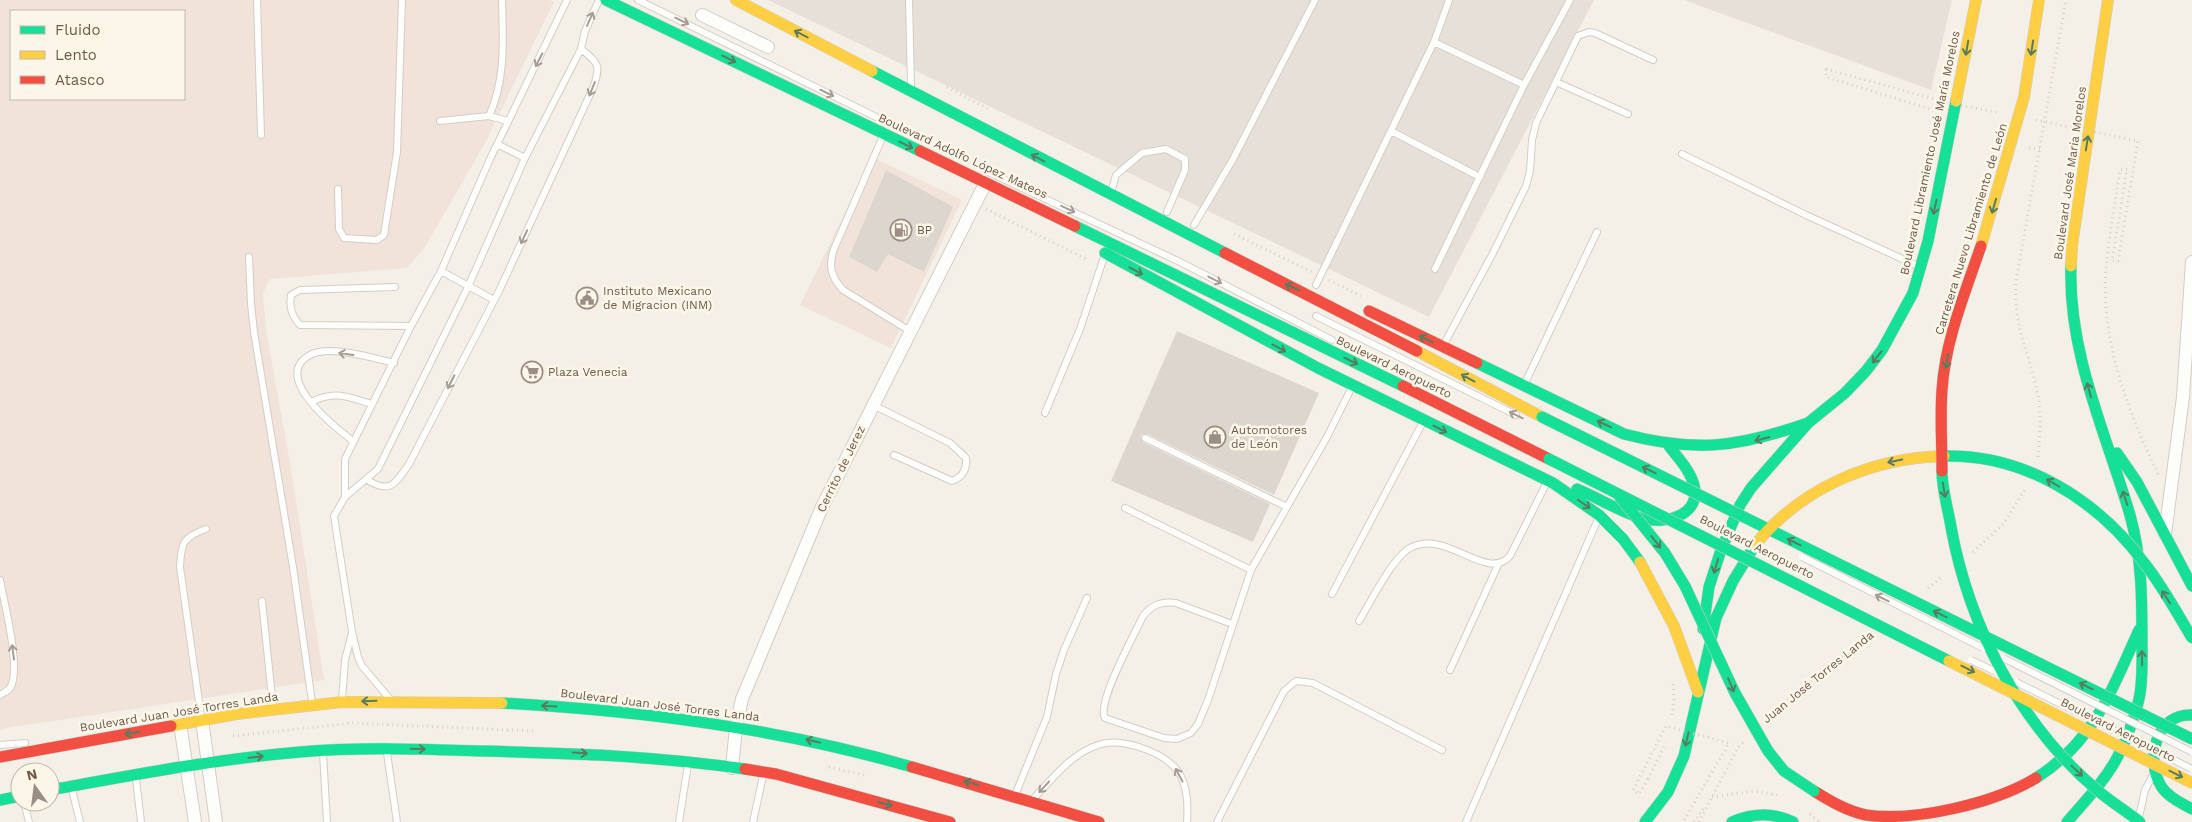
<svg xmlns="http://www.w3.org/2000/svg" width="2192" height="822" viewBox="0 0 2192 822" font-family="'Work Sans',sans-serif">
	<rect width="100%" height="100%" fill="#f4f0e8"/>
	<!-- commercial -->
	<path fill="#f1e3d9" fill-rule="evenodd" d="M0,0H550L554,2L484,145L425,247L407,268L270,279L263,293L266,330L291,469L324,680L0,729ZM11,11H184V99H11Z
		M872,157L962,200L891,348L800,305Z"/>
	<!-- industrial -->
	<path fill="#e6e0d9" d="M768,0H1594L1429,317Z
		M1684,0H1952L1931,90Z"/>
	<!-- building -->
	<path fill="#ddd6ce" d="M886,170L953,207L924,272L888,254L877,272L849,257Z
		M1177,331L1319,393L1274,495L1147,434H1143L1140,436L1143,442L1270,504L1253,542L1111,481Z"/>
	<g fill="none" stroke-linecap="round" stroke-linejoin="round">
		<!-- lane casing -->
		<g stroke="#d3cdc6" stroke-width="8">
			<path id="lane" d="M257,0L261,135
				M638,0L876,117
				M909,0L911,86
				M1449,0L1434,42L1524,85L1570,0
				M1556,82L1628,114
				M489,116L508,121
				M440,121L489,116C506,80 503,39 502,0
				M1391,131L1480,177
				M883,136L834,249C828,266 831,277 843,290L910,331
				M497,144L525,158
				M1682,154L1806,215L1918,266
				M986,171L1180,262L1332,340
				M338,189L339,229L344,238L377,240L384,235L397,152L402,0
				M1112,189L1116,175L1142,153L1166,149L1185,159V170L1167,212
				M1194,225L1232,161L1315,0
				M249,257L251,304L254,332L293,567L312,702
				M1435,269L1524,85
				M441,271L494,300
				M1316,285L1434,42
				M395,287L300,290L291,295C289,308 292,316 300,325L411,326
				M1316,316L1516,415
				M1444,344L1493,253L1526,186L1530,171L1532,140L1536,123L1578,36L1589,32L1595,33L1653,60
				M1525,383L1597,232
				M311,402C335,390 348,397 372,404
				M873,405L950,443L966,458C967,469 963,477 952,481L894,455
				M1045,413L1080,329L1104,257
				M1145,438L1287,507
				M353,441C337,429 281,385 302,361C306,357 313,353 319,352C340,348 373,358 394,363
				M367,480C391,494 395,484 409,464L499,291L593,88C601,66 599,63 581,49
				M345,497V459L411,326L441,271L490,159L567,0
				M1125,508L1251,570L1327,437L1352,387
				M0,580C4,603 22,670 10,688C8,691 3,693 0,695
				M1332,594L1423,422
				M262,601L273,707
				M1359,621C1370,603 1393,557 1410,548C1447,528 1486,583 1510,556L1546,484
				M1232,624L1176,603C1161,601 1152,605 1143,616C1135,634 1096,703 1105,718L1164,738L1177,739L1191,733L1198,724L1208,700L1251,570
				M1450,670L1498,565
				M389,698L362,666L358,657L352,632L334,516L345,497L378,469L468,287L525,158L581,49L585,31L599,0
				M342,700L345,660L352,633
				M201,716L180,567C181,543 183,537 206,529
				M0,745L25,743
				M323,753L327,822
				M387,753L397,822
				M136,779L141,822
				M72,790L80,822
				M1015,795L1047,717L1056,674L1064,650L1087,598
				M1034,798C1053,778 1071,754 1098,745C1112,740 1126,743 1139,747C1180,760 1190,780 1187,822
				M24,802L29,822
				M2139,817L2145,790L2152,777
				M679,822L688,765
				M753,822L763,776
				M1217,822L1284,691L1296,681L1313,683L1442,750
				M1466,822L1598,519"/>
		</g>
		<!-- street casing -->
		<g stroke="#d3cdc6" stroke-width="14">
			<path id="street" d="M702,15L768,47
				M2165,534L2183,397L2192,262
				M202,720L216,822
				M180,724L195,822
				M732,768L736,727L742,699L822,507L985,184"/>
		</g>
		<!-- fast casing -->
		<g stroke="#d2ccc5" stroke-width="12">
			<path id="fast" d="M606,0L920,151
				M872,71L1225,253
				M1075,226L1403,386
				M1105,253L1318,368L1553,483L1599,515L1623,539L1640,562
				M1477,363L1624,434C1696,453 1739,447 1808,423
				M2117,453L2137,482L2192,586
				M1577,489C1599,498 1618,511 1641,518C1664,525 1702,516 1694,485C1690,470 1678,458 1669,446
				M1703,629L1709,587L1720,553L1740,505L1751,488L1808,423L1845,393L1866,371L1882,350L1913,293L1928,241L1956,101
				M502,703C641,711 778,728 912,767
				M2192,715C2156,713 2145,759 2161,786C2168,797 2181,803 2192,809
				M2036,778C2094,742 2112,689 2139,630
				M50,790C133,775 216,759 300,752C360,747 421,749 481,751C570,753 657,756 745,769
				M0,800L20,796
				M1645,822L1668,792L1684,756L1716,618L1733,581L1755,545
				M1732,822C1753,813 1772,812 1793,822
				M2067,822C2085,801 2105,781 2118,756C2126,741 2135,716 2139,699C2143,681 2142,661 2142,643C2142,599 2142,558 2130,515C2106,433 2068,354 2071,266"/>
		</g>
		<!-- slow casing -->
		<g stroke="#d2ccc5" stroke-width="12">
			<path id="slow" d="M736,0L872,71
				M1956,101L1976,0
				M2071,266L2072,246L2108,0
				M1417,351L1542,417
				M1640,562L1674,626L1698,692
				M171,726L237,714L342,702L502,703"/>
		</g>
		<!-- jam casing -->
		<g stroke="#d2ccc5" stroke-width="12">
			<path id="jam" d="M920,151L1075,226
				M1225,253L1417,351
				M1369,311L1477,363
				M1403,386L1549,459
				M0,757L171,726
				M912,767L1099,822
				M745,769L776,774L950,822
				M1814,791C1830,801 1847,811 1866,815C1915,822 1995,803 2036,778"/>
		</g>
		<!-- path -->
		<path stroke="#d6cfca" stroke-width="3" stroke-dasharray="1 4" stroke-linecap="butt" d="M1826,69V77L1937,111
			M947,87L988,109
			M2029,148L2041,149
			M2127,169L2120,170C2115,203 2109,236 2106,269C2101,342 2127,409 2158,474
			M986,209L1088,260
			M1234,234L1312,272
			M1329,280L1361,296
			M2038,457C2040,434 2042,413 2037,391C2028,350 2013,325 2016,281L2066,0
			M1973,552L2004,523L2026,488
			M1928,588L1943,576
			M1672,715L1674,700L1673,682
			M1768,716L1865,638
			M233,736L352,723L533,731
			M829,767L864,775
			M1648,779L1666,743
			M1712,797L1754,791L1777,795
			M1810,814L1819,822
			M1694,822L1704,808
			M1699,822L1737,749L1743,742"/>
		<!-- lane -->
		<use href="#lane" stroke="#fdfdfc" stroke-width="6"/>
		<!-- street -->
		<use href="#street" stroke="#fdfdfc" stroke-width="12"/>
		<!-- fast -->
		<use href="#fast" stroke="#16e098" stroke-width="11"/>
		<!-- slow -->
		<use href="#slow" stroke="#ffcf43" stroke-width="11"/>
		<!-- jam -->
		<use href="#jam" stroke="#f24e42" stroke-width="11"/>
		<!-- lane-bridge casing -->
		<g stroke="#d3cdc6" stroke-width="8" stroke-linecap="butt">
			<path id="lane-bridge" d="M1802,557L1983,648
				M2003,658L2192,752
				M1971,660L1996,672
				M2016,682L2192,769"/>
		</g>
		<!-- fast-bridge casing -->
		<g stroke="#d3ccc6" stroke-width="12" stroke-linecap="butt">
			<path id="fast-bridge" d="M1542,417L2192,739
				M1944,456C2025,454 2098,500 2145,564C2163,587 2177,613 2192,638
				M1549,459L1949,661
				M1942,471C1942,489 1948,509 1951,527C1969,626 2020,725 2097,790C2111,802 2126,811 2140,822
				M1619,496L1665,553L1685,586L1735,693L1768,751L1784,771L1814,791"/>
		</g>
		<!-- slow-bridge casing -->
		<g stroke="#d3ccc6" stroke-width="12" stroke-linecap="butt">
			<path id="slow-bridge" d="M1981,246L2024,97L2039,0
				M1755,545C1801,488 1871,458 1944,456
				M1949,661L2192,783"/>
		</g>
		<!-- jam-bridge casing -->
		<g stroke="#d3ccc6" stroke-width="12" stroke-linecap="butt">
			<path id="jam-bridge" d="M1942,471C1942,444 1940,417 1942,390C1945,341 1965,293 1981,246"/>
		</g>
		<!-- path-bridge -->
		<path stroke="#d6cfca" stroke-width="3" stroke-dasharray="1 4" stroke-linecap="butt" d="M1826,69L1949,103L2000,113
			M2036,120L2138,141L2118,261H2112L2127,169
			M1648,779L1639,794L1633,790L1666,726L1729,743L1683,822"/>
		<!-- lane-bridge -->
		<use href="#lane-bridge" stroke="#fdfdfc" stroke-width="6"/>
		<!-- fast-bridge -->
		<use href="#fast-bridge" stroke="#16e098" stroke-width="11"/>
		<!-- slow-bridge -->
		<use href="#slow-bridge" stroke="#ffcf43" stroke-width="11"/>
		<!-- jam-bridge -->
		<use href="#jam-bridge" stroke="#f24e42" stroke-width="11"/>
	</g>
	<!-- one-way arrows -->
	<defs><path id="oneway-shaft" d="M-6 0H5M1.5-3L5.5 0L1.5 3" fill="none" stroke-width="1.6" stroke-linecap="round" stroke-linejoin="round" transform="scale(1.25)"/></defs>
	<g stroke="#a79b92">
		<use href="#oneway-shaft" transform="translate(590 19) rotate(-66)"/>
		<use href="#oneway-shaft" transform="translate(682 21) rotate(26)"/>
		<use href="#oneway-shaft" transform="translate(539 60) rotate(117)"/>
		<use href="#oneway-shaft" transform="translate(592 89) rotate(112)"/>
		<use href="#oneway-shaft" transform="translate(827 93) rotate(26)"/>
		<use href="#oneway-shaft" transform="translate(1068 209) rotate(25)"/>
		<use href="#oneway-shaft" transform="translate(524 237) rotate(115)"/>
		<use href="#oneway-shaft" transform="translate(1215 280) rotate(27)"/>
		<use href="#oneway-shaft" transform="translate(346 354) rotate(-172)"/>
		<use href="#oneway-shaft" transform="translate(451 382) rotate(117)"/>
		<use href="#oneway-shaft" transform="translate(1516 415) rotate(-154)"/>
		<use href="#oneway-shaft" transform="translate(1882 598) rotate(-154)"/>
		<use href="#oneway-shaft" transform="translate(13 652) rotate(-98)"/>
		<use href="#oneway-shaft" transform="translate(1179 775) rotate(-118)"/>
		<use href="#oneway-shaft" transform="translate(1044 787) rotate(133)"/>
	</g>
	<g stroke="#587c5f">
		<use href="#oneway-shaft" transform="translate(801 34) rotate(-153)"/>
		<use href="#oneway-shaft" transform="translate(1967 48) rotate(100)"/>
		<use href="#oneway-shaft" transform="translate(2032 48) rotate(99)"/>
		<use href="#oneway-shaft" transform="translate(729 59) rotate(26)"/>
		<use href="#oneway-shaft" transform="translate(2087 143) rotate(-81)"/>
		<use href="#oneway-shaft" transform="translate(906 145) rotate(26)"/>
		<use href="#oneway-shaft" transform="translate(1038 158) rotate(-152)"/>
		<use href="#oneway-shaft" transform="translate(1994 206) rotate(106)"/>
		<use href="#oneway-shaft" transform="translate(1935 207) rotate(102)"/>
		<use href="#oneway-shaft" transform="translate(1136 271) rotate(28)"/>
		<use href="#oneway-shaft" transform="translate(1292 287) rotate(-153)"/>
		<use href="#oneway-shaft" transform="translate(1426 339) rotate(-154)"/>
		<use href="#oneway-shaft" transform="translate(1279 348) rotate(28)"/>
		<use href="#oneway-shaft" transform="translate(1877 357) rotate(128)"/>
		<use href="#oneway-shaft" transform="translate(1351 361) rotate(26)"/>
		<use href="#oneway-shaft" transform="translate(1947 361) rotate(100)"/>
		<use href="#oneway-shaft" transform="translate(1468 378) rotate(-152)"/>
		<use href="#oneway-shaft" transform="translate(2089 390) rotate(-106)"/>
		<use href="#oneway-shaft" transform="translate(1604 424) rotate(-155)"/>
		<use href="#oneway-shaft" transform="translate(1440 429) rotate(26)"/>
		<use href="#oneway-shaft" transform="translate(1762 439) rotate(164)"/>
		<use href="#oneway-shaft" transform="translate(1895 461) rotate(168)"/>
		<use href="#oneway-shaft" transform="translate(1649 470) rotate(-154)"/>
		<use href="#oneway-shaft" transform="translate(2053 483) rotate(-150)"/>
		<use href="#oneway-shaft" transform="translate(1944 490) rotate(81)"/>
		<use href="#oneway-shaft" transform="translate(2125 498) rotate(-108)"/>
		<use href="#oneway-shaft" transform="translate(1584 504) rotate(35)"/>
		<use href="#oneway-shaft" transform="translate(1656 542) rotate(52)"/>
		<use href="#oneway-shaft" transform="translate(1794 542) rotate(-154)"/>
		<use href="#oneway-shaft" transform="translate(1716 566) rotate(107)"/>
		<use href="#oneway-shaft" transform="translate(2166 597) rotate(-123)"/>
		<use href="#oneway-shaft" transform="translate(1940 614) rotate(-154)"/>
		<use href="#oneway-shaft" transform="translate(2142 658) rotate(-91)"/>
		<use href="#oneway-shaft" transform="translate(1968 669) rotate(27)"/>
		<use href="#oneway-shaft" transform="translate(1731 685) rotate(67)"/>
		<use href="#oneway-shaft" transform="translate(2086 686) rotate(-154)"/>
		<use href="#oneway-shaft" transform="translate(369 701) rotate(178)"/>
		<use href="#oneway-shaft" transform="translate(549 706) rotate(-177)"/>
		<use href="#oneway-shaft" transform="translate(132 733) rotate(170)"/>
		<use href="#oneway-shaft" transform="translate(1687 739) rotate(103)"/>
		<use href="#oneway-shaft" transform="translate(813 741) rotate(-167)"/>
		<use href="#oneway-shaft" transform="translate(418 749) rotate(1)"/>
		<use href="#oneway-shaft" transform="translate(580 753) rotate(3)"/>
		<use href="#oneway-shaft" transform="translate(256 757) rotate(-6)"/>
		<use href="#oneway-shaft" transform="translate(2077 771) rotate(43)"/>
		<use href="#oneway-shaft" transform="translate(2176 774) rotate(27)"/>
		<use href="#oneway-shaft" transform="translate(971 783) rotate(-164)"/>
		<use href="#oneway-shaft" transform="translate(885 804) rotate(16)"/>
	</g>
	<!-- icons -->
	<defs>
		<g id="fuel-ring" transform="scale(1.125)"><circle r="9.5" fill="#fcf6e9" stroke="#9d8e83" stroke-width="1.5"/><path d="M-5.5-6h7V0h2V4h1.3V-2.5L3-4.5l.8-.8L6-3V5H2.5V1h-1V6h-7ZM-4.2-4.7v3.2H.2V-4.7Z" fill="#9d8e83"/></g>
		<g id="civic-ring" transform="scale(1.125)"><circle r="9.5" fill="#fcf6e9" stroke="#9d8e83" stroke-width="1.5"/><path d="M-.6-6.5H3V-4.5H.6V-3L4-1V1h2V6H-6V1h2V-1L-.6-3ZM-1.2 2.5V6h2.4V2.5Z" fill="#9d8e83"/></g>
		<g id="supermarket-ring" transform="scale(1.125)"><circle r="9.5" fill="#fcf6e9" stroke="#9d8e83" stroke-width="1.5"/><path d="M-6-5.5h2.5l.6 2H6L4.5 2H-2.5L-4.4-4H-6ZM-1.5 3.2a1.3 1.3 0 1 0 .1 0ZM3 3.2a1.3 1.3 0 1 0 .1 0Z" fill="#9d8e83"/></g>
		<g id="shop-ring" transform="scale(1.125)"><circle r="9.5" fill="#fcf6e9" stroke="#9d8e83" stroke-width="1.5"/><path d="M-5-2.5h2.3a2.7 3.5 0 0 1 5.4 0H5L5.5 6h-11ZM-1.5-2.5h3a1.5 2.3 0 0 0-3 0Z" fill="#9d8e83"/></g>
	</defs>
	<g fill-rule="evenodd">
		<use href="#fuel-ring" x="901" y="230"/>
		<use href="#civic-ring" x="587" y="298"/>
		<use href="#supermarket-ring" x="532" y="372"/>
		<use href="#shop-ring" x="1215" y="437"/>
	</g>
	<g text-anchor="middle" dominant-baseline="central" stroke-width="5" stroke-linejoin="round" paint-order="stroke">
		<!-- street labels -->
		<g font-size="12" fill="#6e5a4c" stroke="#fcf6e9">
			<text transform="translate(1930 153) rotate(-78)">Boulevard Libramiento José María Morelos</text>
			<text transform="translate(963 156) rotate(25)">Boulevard Adolfo López Mateos</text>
			<text transform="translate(2070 173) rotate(-82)">Boulevard José María Morelos</text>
			<text transform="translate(1971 229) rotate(-73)">Carretera Nuevo Libramiento de León</text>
			<text transform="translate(1394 367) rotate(26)">Boulevard Aeropuerto</text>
			<text transform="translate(841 469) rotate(-64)">Cerrito de Jerez</text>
			<text transform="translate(1757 547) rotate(27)">Boulevard Aeropuerto</text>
			<text transform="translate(1818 677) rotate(-39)">Juan José Torres Landa</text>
			<text transform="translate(660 705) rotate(7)">Boulevard Juan José Torres Landa</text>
			<text transform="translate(179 712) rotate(-9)">Boulevard Juan José Torres Landa</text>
			<text transform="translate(2118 730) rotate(27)">Boulevard Aeropuerto</text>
		</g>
		<!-- poi labels -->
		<g font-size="12" fill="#6e5a4c" stroke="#fcf6e9" text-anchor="start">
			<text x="917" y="230">BP</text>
			<text x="603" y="291">Instituto Mexicano<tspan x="603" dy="14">de Migracion (INM)</tspan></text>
			<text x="548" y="372">Plaza Venecia</text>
			<text x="1231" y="430">Automotores<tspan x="1231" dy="14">de León</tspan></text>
		</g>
	</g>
	<!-- legend -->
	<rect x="10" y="10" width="175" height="90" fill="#fcf6e9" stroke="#c3b8aa"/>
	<rect x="20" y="26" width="25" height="8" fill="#16e098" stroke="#c3b8aa"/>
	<text x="55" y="35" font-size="15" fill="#6e5a4c">Fluido</text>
	<rect x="20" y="51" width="25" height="8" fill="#ffcf43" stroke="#c3b8aa"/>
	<text x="55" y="60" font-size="15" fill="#6e5a4c">Lento</text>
	<rect x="20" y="76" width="25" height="8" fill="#f24e42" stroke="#c3b8aa"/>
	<text x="55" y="85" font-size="15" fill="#6e5a4c">Atasco</text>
	<!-- north arrow -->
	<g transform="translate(35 787) rotate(346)"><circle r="24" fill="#fcf6e9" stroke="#c3b8aa"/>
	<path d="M0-4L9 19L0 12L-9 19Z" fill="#9d8e83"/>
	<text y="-8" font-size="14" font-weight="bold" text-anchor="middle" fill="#6e5a4c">N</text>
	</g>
</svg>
